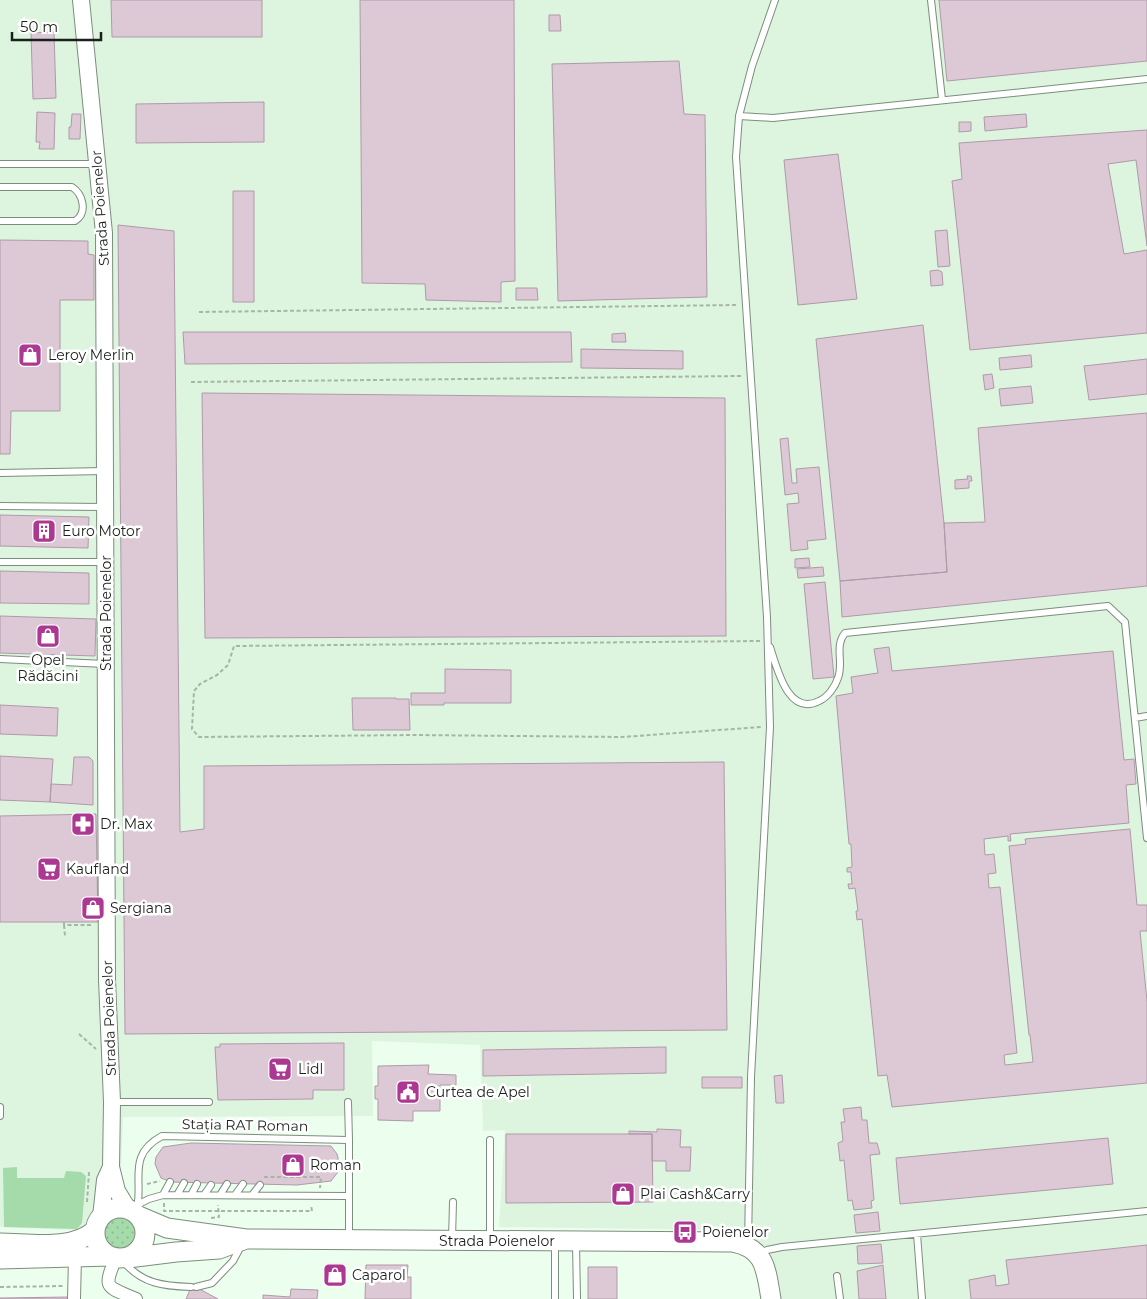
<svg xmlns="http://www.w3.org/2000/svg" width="1147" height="1299" viewBox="0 0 1147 1299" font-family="Montserrat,sans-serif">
	<defs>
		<pattern id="garden-dots" width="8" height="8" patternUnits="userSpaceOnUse" patternTransform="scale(1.25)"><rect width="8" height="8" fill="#a5daaa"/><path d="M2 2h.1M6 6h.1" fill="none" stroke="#8dbb92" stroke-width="1.8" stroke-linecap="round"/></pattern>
	</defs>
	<rect width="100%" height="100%" fill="#ecfeed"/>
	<!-- built -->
	<path fill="#ddf5df" d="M0,0H1147V1299H778L770,1249L729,1230L499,1227L505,1130L483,1131L480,1045L372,1041L373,1116L123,1117L119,1232L0,1227Z"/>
	<!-- green -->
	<path fill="#a5daaa" d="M17,1167V1178H64L66,1171L81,1172L86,1176L82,1223L77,1229L4,1227L3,1168Z"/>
	<!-- garden -->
	<path fill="url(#garden-dots)" d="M103 1233a17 17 0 1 1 34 0a17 17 0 1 1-34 0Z"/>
	<!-- building -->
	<path fill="#ddc8d6" stroke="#ae9aa8" d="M111,0H262V37H112Z
		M360,0H514L515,281L501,282V302L426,300L425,284L362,283Z
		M939,0H1147V61L947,81Z
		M549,15H560L561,31H549Z
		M54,32L56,98L33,99L31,33Z
		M679,61L684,114L705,115L707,297L558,301L552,64Z
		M264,102V142L136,143V104Z
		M37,112L55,113L54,149H39L40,142H36Z
		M72,114H81L80,139H69V127H71Z
		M1026,114L1027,127L985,131L984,117Z
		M959,122H971V131L959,132Z
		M1147,130V246L1136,160L1108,164L1124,254L1147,250V333L970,350L952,181L962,179L959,143Z
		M838,154L857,299L798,305L784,160Z
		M233,191H254V302H233Z
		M118,225L174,231L180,832L204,829V766L724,762L727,1030L125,1034Z
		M947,230L950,266L938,267L935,231Z
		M0,240L88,241V254L94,255V300H60V411H11L10,454H0Z
		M938,270L942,272L943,285L931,286L930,271Z
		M516,288H537L538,300H516Z
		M923,325L944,523L947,572L840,581L816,339Z
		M183,332H571L572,362L185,364Z
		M625,333L626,342H612V334Z
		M581,349L683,351V369L581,368Z
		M1031,355L1032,367L1000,370L999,358Z
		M1147,359V394L1089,400L1084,366Z
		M992,374L994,388L985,390L983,375Z
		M1031,386L1033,403L1001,406L999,389Z
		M202,393L725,398L726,636L205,638Z
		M1147,413V586L842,617L840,581L947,572L944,523L985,522L978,428Z
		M788,438L792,483H797L796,469L819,467L826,539L807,541L808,549L791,551L787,504L799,503L798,493L785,495L780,439Z
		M967,476H971L972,481H969V488L955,489V480L968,479Z
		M0,515L89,517L88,548L0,546Z
		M809,558L810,567L795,568V559Z
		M823,567L824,576L798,578L797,569Z
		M0,571L89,573V604L0,603Z
		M825,582L834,677L813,679L804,584Z
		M0,616L96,619L95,656L0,653Z
		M889,647L892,671L1113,651L1124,760L1134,759L1136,784L1126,785L1129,823L1010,834L1011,841H1008V836L984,839L985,855L994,854L996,873L988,874L989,888L1000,887L1017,1053L1004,1055L1005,1065L1033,1062L1030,1035H1029L1009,846L1026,844L1025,839L1130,829L1137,905H1147V931H1140L1147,1001V1083L892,1107L887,1075L878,1076L862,919L857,920L856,911H858L855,888L849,889L848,884H852L851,872H847V868L852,867L851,844H849L836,696L853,693L851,677L878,673L874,649Z
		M445,669L511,670V703H444V705H411V693H445Z
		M352,698H396V699H409L410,730H353Z
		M0,705L58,708L57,736L0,734Z
		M0,756L53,759L50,802L0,800Z
		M74,757H89L93,761V805L50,802L51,784L72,785Z
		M96,814L98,922H0V816Z
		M344,1043V1090H313V1099L218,1100L215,1047H220V1044Z
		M666,1047V1073L483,1076V1050Z
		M429,1065L428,1074L456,1075V1085H440V1111H413V1121L378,1120V1099H375V1086H378V1066Z
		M782,1075L784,1103H776L774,1076Z
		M702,1077H742V1088H702Z
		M861,1107L862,1120H867L869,1143H877L880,1154L870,1155L874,1200L871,1201L872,1208L854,1210L852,1200L848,1201L844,1160L840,1161L838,1143L843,1141L841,1122H845L843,1109Z
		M657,1129L681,1130L680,1147H691L690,1171H666V1161H652V1134H629V1131L657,1132Z
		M506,1134H652L653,1202L506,1203Z
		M1108,1138L1113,1184L900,1204L896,1158Z
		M191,1143L331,1146L337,1154L339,1162L338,1172L331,1181L297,1185L171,1182L161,1178L155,1164L156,1157L163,1147Z
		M878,1212L880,1231L856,1233L854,1215Z
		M881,1244L883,1263L858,1264L857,1246Z
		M1147,1245V1299H971L969,1280L995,1275L996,1286L1009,1284L1006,1260Z
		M366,1265H408L407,1277H411V1299H365Z
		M883,1265L886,1299H859L857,1271Z
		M588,1267H617V1299H588Z
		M192,1285L218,1299H186Z
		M291,1289L318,1290L317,1299H263V1295L290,1297Z
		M68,1297V1299H0V1298Z"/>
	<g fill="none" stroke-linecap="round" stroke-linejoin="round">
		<!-- service casing -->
		<g stroke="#7c8d7d" stroke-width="8">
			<path id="service" d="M931,0L942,99
				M739,116L773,118L1147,79
				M0,164H96
				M0,187H72C83,194 88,213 75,221H0
				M0,473L104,471
				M0,506L104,507
				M0,562H104
				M770,647C777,668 788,717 819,701C828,697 835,687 838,678C844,663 834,646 845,633L1108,606L1125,622L1147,838
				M0,659L105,664
				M1135,718L1147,716
				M114,1102H209
				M348,1102L349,1140
				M0,1107V1116
				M163,1195L170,1182
				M177,1195L184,1183
				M191,1195L197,1184
				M204,1195L211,1185
				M220,1195L227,1184
				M235,1195L243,1184
				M252,1195L260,1185
				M139,1204L149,1199L163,1195L348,1196
				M136,1213C145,1182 125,1156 162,1136L349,1140V1239
				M917,1234L922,1299
				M452,1239L453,1202
				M490,1239V1140
				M576,1243L577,1299
				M748,1244L751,1077L770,727L767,617L736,157L739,116L752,66L775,0
				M759,1254L767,1250L782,1247L1147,1211
				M124,1262C142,1284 164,1286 191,1287
				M837,1276L840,1299
				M196,1287L212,1283L233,1261L241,1246
				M555,1299V1243"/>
		</g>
		<!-- minor casing -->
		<g stroke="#7c8d7d" stroke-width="14">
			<path id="minor" d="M116,1258C102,1290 107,1286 136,1299
				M74,1299L75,1257"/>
		</g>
		<!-- tertiary casing -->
		<g stroke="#7c8d7d" stroke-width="18">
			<path id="tertiary" d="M81,0L104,233L107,979L112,1102L111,1167L117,1191L128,1209
				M101,1217L105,1180L111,1167"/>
		</g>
		<!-- secondary casing -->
		<g stroke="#7c8d7d" stroke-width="21">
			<path id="secondary" d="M95 1233a25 25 0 1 1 50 0a25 25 0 1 1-50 0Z
				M141,1217L167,1228L246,1239L732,1242C766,1248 766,1270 771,1299
				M0,1243C29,1243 73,1251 95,1230
				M128,1258L176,1252L219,1249L246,1239
				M0,1259L110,1256"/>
		</g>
		<!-- path -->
		<path stroke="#a7b5a7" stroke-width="2" stroke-dasharray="4 2.5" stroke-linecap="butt" d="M199,312L736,305
			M191,382L741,376
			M760,641L234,646L228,665L217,675L200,684L194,691L192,729L199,737L415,735L622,737L761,727
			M64,922V925H92
			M64,925L65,936
			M79,1034L96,1049
			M264,1177H321L320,1188
			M147,1184L160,1181
			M87,1202L89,1172
			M164,1203V1211H312L311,1205
			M211,1218L219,1217L218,1205
			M0,1287L63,1286"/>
		<!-- service -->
		<use href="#service" stroke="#fff" stroke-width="6"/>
		<!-- minor -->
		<use href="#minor" stroke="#fff" stroke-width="12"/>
		<!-- tertiary -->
		<use href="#tertiary" stroke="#fff" stroke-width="16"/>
		<!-- secondary -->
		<use href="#secondary" stroke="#fff" stroke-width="19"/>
	</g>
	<!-- icons -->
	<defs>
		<g id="shop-square" transform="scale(1.25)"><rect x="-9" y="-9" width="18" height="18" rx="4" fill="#ad3891" stroke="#fff"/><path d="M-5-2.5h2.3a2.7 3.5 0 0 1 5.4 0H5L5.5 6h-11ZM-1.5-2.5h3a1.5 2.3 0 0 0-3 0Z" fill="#fff"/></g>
		<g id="building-square" transform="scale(1.25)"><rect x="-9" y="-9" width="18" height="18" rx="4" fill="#ad3891" stroke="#fff"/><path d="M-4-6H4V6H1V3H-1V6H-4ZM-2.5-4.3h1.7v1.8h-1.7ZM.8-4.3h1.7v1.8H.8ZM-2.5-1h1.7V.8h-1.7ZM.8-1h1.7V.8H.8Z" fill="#fff"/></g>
		<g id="pharmacy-square" transform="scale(1.25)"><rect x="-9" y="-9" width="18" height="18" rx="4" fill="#ad3891" stroke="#fff"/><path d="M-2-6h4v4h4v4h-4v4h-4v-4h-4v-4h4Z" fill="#fff"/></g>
		<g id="supermarket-square" transform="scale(1.25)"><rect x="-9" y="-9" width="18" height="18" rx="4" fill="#ad3891" stroke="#fff"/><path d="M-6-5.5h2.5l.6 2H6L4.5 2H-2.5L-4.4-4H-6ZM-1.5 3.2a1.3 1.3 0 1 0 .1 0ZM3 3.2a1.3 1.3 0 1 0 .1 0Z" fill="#fff"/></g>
		<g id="civic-square" transform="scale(1.25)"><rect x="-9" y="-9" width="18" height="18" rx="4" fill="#ad3891" stroke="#fff"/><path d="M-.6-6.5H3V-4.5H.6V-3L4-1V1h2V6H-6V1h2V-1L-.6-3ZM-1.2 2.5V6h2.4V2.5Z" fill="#fff"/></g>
		<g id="bus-square" transform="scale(1.25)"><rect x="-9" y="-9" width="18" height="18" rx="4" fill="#ad3891" stroke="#fff"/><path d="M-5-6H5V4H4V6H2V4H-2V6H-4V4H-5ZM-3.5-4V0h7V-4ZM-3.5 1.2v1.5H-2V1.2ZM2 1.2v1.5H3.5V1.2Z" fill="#fff"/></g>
	</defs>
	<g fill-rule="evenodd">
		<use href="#shop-square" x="30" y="355"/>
		<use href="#building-square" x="44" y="531"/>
		<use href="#shop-square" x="48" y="636"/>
		<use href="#pharmacy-square" x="83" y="824"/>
		<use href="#supermarket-square" x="49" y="869"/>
		<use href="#shop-square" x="93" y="908"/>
		<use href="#supermarket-square" x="280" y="1069"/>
		<use href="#civic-square" x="408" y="1092"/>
		<use href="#shop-square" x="293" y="1165"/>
		<use href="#shop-square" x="623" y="1194"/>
		<use href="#bus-square" x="685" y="1232"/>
		<use href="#shop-square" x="335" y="1275"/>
	</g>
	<g text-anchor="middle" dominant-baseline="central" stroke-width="5" stroke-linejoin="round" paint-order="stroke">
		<!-- street labels -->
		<g font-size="14" fill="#1a201a" stroke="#fff">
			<text transform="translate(100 208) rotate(-94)">Strada Poienelor</text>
			<text transform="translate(106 613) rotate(-90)">Strada Poienelor</text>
			<text transform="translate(109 1018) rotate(-92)">Strada Poienelor</text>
			<text transform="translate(245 1125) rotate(1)">Stația RAT Roman</text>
			<text x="497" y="1241">Strada Poienelor</text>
		</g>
		<!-- poi labels -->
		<g font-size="14" fill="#1a201a" stroke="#fff" text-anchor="start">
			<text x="48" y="355">Leroy Merlin</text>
			<text x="62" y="531">Euro Motor</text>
			<text x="48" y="660" text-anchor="middle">Opel<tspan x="48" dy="16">Rădăcini</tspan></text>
			<text x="100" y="824">Dr. Max</text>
			<text x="66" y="869">Kaufland</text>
			<text x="110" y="908">Sergiana</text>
			<text x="298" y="1069">Lidl</text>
			<text x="426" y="1092">Curtea de Apel</text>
			<text x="310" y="1165">Roman</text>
			<text x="640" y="1194">Plai Cash&amp;Carry</text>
			<text x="702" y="1232">Poienelor</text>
			<text x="352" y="1275">Caparol</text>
		</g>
	</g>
	<!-- scale -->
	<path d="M12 32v8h89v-8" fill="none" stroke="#1a201a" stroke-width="2.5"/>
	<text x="20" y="32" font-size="15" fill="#1a201a" stroke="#ffffff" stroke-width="4" paint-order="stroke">50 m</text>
</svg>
